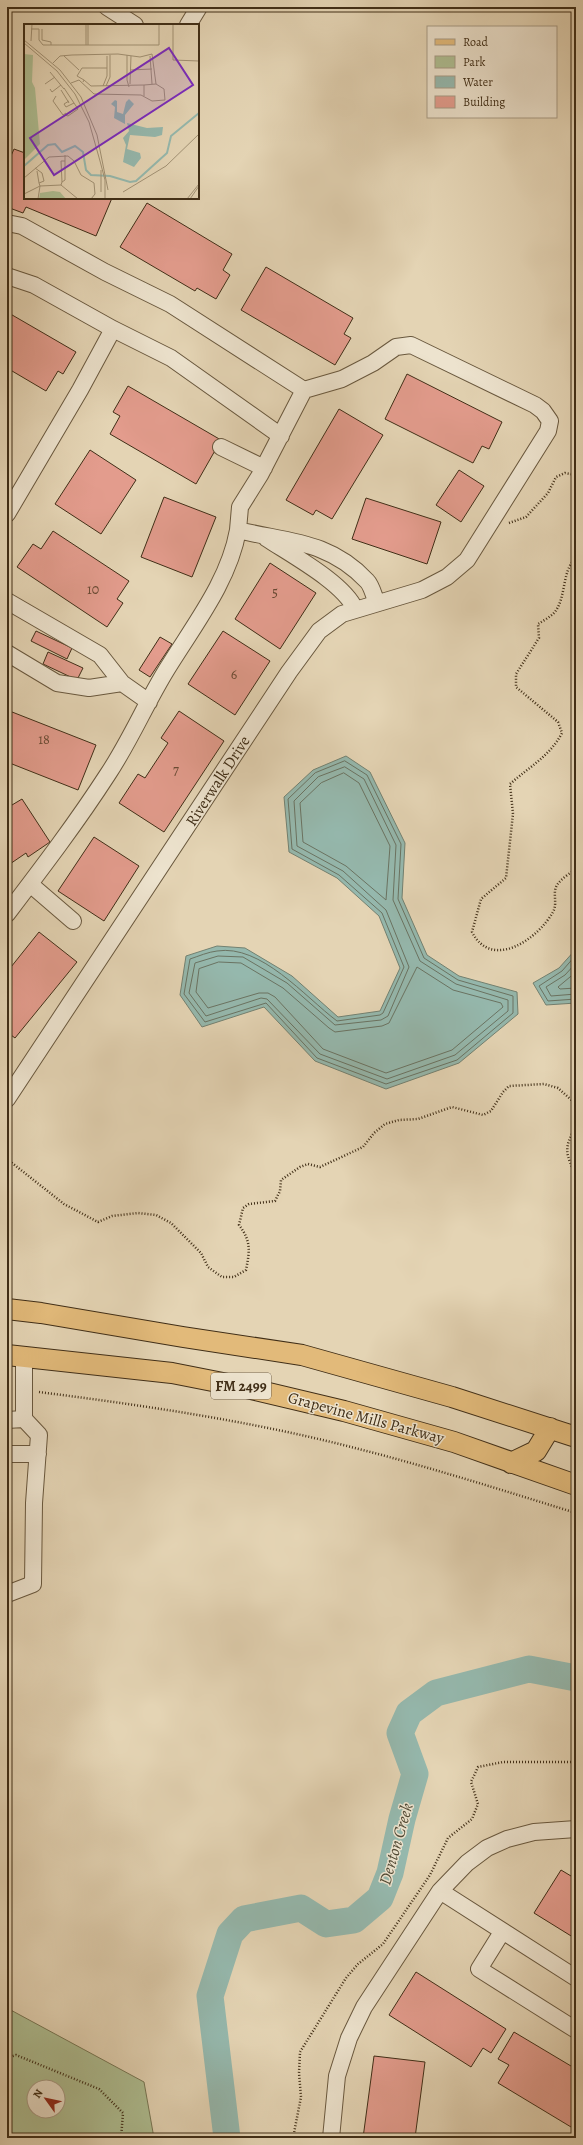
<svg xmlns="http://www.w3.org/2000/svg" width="583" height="2145" viewBox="0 0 583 2145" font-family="Alegreya,serif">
	<rect width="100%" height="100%" fill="#e4d4b4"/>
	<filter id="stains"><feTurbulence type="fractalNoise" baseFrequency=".005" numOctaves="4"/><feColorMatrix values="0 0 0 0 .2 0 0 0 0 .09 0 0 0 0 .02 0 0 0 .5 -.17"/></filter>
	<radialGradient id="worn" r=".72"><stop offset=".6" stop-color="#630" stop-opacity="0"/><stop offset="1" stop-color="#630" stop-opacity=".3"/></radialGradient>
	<!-- green -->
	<path fill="#aebe92" stroke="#777654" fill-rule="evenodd" d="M7,2008L144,2082L154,2138H7ZM34,2087H58V2111H34Z"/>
	<!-- water -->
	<path fill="#95b8ad" stroke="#738171" d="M346,756L370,772L405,843L402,898L427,955L459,976L517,992L518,1014L459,1063L386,1089L315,1061L264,1007L202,1027L180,995L186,956L217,946L245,948L292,976L338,1017L380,1011L400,968L379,916L337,878L289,852L284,797L313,770Z
		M576,949V1003L546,1005L533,983L559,968Z"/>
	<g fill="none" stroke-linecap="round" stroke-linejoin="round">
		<!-- shore -->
		<path stroke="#6a7362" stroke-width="1" d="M345,761L367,775L401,844L398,899L424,958L458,980L513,996V1013L457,1060L386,1084L317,1058L266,1003L205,1022L184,994L190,959C199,956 208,952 217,951C261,944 305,997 337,1021L380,1015L383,1013L404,967L382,913L339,875L292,849L288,799L315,773Z
			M345,767L364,779L396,845L393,900L420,961L456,984L508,1000V1011L455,1055L387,1079L320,1054L267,999L261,998L206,1016L189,993L195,963L218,956L243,957L287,983L335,1025L381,1020L388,1016L409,967L386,910L343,871L297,846L294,801L318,777Z
			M344,773L359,783L390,846L386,900L346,866L303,842L300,803L321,783Z
			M576,955L562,971L539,986L548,1001L576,999
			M219,962L241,963L283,988L329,1028L335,1032L382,1026L389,1023L417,967L453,990L501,1003L503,1007L452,1050L386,1073L323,1049L275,997L268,993H259L208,1008L196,992L199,969Z
			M576,963L565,975L546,987L551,996L576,994
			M576,972L558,987L560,989L576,988"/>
		<!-- river -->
		<path stroke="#95b8ad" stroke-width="27" d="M227,2138L210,1996L230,1934L244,1919L301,1908L326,1924L354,1920L380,1898L390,1873L402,1819L415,1774L400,1733L409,1713L436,1693L529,1669L576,1678"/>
	</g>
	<!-- building -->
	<path fill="#e39c8d" stroke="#402e17" d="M14,149L25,153V198H112L96,236L26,207L23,213L7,207V165Z
		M147,203L232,254L223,270L230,275L216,299L197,288L195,291L120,247Z
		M266,267L353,318L344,334L351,338L335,365L241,310Z
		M7,312L76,352L63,374L58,371L46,391L7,368Z
		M407,374L502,422L489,449L482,446L473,463L385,419Z
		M128,386L221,440L196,484L110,434L120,416L113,412Z
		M339,409L383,435L332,519L316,510L313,515L286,500Z
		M90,450L136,480L101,534L55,504Z
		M459,470L484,486L461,522L436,505Z
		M164,497L216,517L192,577L141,557Z
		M366,498L441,522L427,564L352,539Z
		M53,531L129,581L117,599L123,603L107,627L17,567L33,544L41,549Z
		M270,563L316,593L280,649L235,619Z
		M36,631L72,648L67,659L31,641Z
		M223,631L270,661L235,715L188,684Z
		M160,637L172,644L150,677L139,670Z
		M48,652L83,668L77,680L43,664Z
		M7,710L96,745L78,790L7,762Z
		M179,711L224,741L164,832L119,803L138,774L145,778L168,743L161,738Z
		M22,799L50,842L28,857L26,853L7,866V808Z
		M94,837L139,866L104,921L58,891Z
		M39,932L77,962L15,1038L7,1032V972Z
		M561,1870L576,1879V1939L534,1913Z
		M416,1972L506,2029L491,2053L483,2048L471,2067L389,2015Z
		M514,2032L576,2069V2130L498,2083L509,2065L498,2059Z
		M374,2056L425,2062L415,2138H363Z"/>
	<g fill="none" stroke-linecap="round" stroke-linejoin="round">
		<!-- minor casing -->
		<g stroke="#69583e" stroke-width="18">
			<path id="minor" d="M107,7L135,25
				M188,25L199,7
				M7,223L22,226L105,272L170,304L304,390
				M7,276L34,285L113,329L171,358L281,436
				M221,447L264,468
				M7,514L80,390L113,329
				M266,538C290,554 344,583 355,609
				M7,601L100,655L122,683
				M7,653L57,683L89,688L122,683L149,702
				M30,884L73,921
				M7,914C42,868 77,822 108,774C130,741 146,703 167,669C194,625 229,581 238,530
				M7,1099L289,672L319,631L342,614L422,590L447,577L467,560L548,431L550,421L543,411L535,405L411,345L396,347L373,363L342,379L304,390L260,475L240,507L238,530C286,542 329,540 367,581C372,586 374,597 377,603
				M7,1420L24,1419
				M7,1454H38
				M7,1594L33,1584L34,1503L39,1435L24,1419V1357
				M440,1891L576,1978
				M502,1932L479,1969L576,2030
				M331,2138L337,2076L349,2038L364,2007L440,1891L467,1863L487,1848L507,1839L534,1832L576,1829"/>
		</g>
		<!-- major casing -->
		<g stroke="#402e17" stroke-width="22">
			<path id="major" d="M7,1309L41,1313L183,1337L302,1355L452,1397L576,1437
				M7,1355L172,1373L243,1387L344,1411L454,1442L576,1485
				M511,1463L536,1451L550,1428"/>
		</g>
		<!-- path -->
		<path stroke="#402e17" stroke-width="2.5" stroke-dasharray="1 2" stroke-linecap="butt" d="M509,523L526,517L548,493L556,477L565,473L576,475
			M576,558C561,571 567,598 554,613C550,617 543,621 538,624L539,638L516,674V687L558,722L562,733C550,756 529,767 510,784L513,814L506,878L481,899L472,932C492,971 538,939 553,912C558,903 552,893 557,885C561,879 570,873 576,869
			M576,1126C562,1151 567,1153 576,1178
			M7,1159L64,1204L98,1222L112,1216L138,1213L156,1215L171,1223L201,1253L208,1267L222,1277H234L246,1270C250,1250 251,1241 239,1225L243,1208L249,1204L275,1201L280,1191L281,1180L300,1167L308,1164L320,1167L363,1147L374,1133L385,1124L399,1120L418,1119L452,1107L483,1115L491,1111L503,1092L509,1086L544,1084L558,1088L576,1104
			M39,1392C117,1402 195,1413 273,1429C376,1450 476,1482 576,1513
			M7,2058L16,2055L99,2089L123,2113L121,2138
			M293,2138L301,2097L299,2073L300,2052L346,1978L358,1964L383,1944L430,1875L448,1838L472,1819L478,1804L471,1782L478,1767L503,1762H573L576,1764"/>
		<!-- minor -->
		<use href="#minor" stroke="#ede3ce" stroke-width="16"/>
		<!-- major -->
		<use href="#major" stroke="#e2ba7a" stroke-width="20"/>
	</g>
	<g text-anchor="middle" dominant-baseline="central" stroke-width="3" stroke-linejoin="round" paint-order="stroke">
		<!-- number labels -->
		<g font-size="14" fill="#694a34">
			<text x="93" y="589">10</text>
			<text x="275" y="592">5</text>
			<text x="234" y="674">6</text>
			<text x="44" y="739">18</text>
			<text x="176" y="770">7</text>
		</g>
		<!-- shield labels -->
		<rect fill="#ede3ce" stroke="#74644e" stroke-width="1" x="211" y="1373" width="60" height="26" rx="3"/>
		<g font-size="15" font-weight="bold" fill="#402e17">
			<text x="241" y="1386">FM 2499</text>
		</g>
		<!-- street labels -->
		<g font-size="16" fill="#402e17" stroke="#ede3ce">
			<text transform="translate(218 781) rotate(-57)">Riverwalk Drive</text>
			<text transform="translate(366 1418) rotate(15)">Grapevine Mills Parkway</text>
		</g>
		<!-- water labels -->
		<g font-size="17" font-style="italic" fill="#514a35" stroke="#ede3ce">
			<text transform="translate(396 1844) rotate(-74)">Denton Creek</text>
		</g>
	</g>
	<!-- overview -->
	<g transform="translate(24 24)">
		<rect width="175" height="175" fill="#e4d4b4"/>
		<path d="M0,30L9,31L8,58L11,64L16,120L0,136ZM29,167L36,168L42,175H15L16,169Z" fill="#aebe92"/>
		<path d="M105,75L110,80L101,91V100L90,94L91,83L87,80L91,76L93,77V88L99,90L102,78ZM103,99L123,104L139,103L138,111L131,113L106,111L103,125L116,129L117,134L110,143L99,138L102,121L99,114L105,107Z" fill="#95b8ad"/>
		<path fill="none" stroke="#95b8ad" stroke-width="2" d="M0,142L24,121L31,120L38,128L51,122L59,128L62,146L67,151L86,152L106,158L112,157L143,129L147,112L175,89"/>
		<path fill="none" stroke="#a29275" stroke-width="1" d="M149,0V36L175,37M7,5H15V16L19,21H64V0M18,5V16L27,18V21M0,16L36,46L57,73L73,111L84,166M7,17L8,0M0,19L33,47L51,70L65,98L76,137M62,21V0M64,21H135V0M103,31V56L105,63M40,32L55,46M126,32L128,60M29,39L36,32L48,31L94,30L116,33L128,30L132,60M106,46L128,45M26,48L40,65M60,56L53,52L58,44H83M59,58L60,56L67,62L120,61M47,59L55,56L70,70L117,71L128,77L141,76L140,65L132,60L120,61V72M21,60L31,53M106,60L107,32M79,62L83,52V32M82,62L86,53V31M40,64L54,85M26,65L28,68L37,61M37,66L45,79M32,72L29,77L39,91L42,89M45,77L40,80L42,83L50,79M41,91L44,92L54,85M41,131V156L38,158L37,137H41M76,137L81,156V175M11,144L18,149L20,157L15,159L16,162L37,161L38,158M13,147L15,159M0,154L25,133L44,132L50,137L57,151L70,159L71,170L67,175M37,161L54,175M77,168V146M99,168L142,142L175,110M0,170L16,162L14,175M163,175L175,160M166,175L175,162"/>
		<path fill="#7b2cbf" fill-opacity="0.15" stroke="#7b2cbf" stroke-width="2" d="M145,24L169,61L30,151L6,114Z"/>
		<rect width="175" height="175" fill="none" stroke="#402e17" stroke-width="2"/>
	</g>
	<!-- margin -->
	<rect width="583" height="2145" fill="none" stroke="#e4d4b4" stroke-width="24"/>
	<rect x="8" y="8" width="567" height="2129" fill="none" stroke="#402e17" stroke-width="2"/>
	<rect x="12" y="12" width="559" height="2121" fill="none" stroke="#402e17"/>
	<!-- legend -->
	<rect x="427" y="26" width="130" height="92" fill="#ede3ce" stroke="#a89b85"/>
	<rect x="435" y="39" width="20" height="6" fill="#e2ba7a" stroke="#a89b85"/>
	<text x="463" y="46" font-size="12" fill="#402e17">Road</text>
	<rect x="435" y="56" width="20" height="12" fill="#aebe92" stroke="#a89b85"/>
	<text x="463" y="66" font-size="12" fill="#402e17">Park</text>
	<rect x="435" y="76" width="20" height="12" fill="#95b8ad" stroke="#a89b85"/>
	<text x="463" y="86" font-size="12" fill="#402e17">Water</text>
	<rect x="435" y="96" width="20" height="12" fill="#e39c8d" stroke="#a89b85"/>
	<text x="463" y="106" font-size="12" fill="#402e17">Building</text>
	<!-- north arrow -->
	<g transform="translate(46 2099) rotate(303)"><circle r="19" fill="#ede3ce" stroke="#a89b85"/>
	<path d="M0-3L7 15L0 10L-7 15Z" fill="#8f2418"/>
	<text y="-6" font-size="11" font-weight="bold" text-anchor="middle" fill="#402e17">N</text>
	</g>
	<rect width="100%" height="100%" filter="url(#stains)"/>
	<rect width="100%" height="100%" fill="url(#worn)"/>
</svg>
